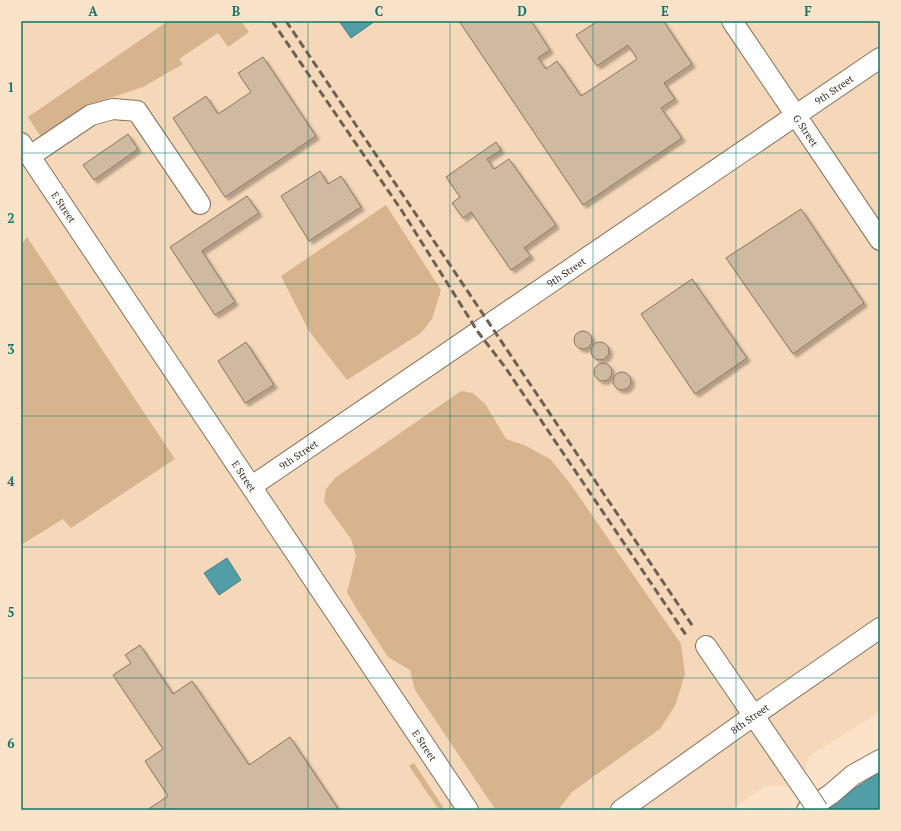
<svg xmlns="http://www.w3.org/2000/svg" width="901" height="831" viewBox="0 0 901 831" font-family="'PT Serif',serif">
	<defs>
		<filter id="shadow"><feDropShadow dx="3.5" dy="3.5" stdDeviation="1" flood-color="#0004"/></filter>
	</defs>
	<rect width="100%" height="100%" fill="#fae3c9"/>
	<!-- built -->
	<path fill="#f5d8b9" d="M21,21H880V712L809,756L805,771L816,790L799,801L788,786H765L731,810H21Z"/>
	<!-- green -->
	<path fill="#d7b48d" d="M168,21H241L249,32L228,47L218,33L179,59L183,64L143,87L95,103L41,137L28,117Z
		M386,205L441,290L432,319L421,333L347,380L309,331L281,276Z
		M27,237L175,459L71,528L63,519L21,545V245Z
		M461,391L473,393L486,405L506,439L524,445L550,459L569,482L681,644L685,674L675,706L660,729L572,792L558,810L495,809L415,690L410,670L388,657L356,608L347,592L356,556L351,539L324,502L326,489L335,478Z
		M414,763L445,810H439L409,766Z"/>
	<!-- water -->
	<path fill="#529ea7" stroke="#4a7d80" d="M339,21H375L351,38Z
		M227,558L241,580L219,595L204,573Z
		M880,772V810H821Z"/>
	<!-- building -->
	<path fill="#cfb9a1" stroke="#8a755e" filter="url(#shadow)" d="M459,21H531L550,50L538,58L546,69L557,61L581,96L637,59L628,45L597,66L576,35L598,21H665L664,22L692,64L664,83L675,99L661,108L682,138L583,205Z
		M263,57L316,136L225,197L173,118L206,96L218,114L251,92L238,73Z
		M128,134L138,149L94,180L83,165Z
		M496,142L501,150L487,159L494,169L509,159L556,225L524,248L531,256L511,270L471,212L463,218L452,203L460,197L446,177Z
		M320,171L328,184L341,176L361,207L309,241L281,196Z
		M247,196L259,213L202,251L235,302L215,315L170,247Z
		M801,209L864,303L793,354L726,258Z
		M692,279L747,358L695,394L641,314Z
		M574 340a9 9 0 1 1 18 0a9 9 0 1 1-18 0Z
		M246,342L274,385L245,403L218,361Z
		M591 351a9 9 0 1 1 18 0a9 9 0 1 1-18 0Z
		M594 372a9 9 0 1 1 18 0a9 9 0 1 1-18 0Z
		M613 381a9 9 0 1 1 18 0a9 9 0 1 1-18 0Z
		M140,645L173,694L192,681L249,765L290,737L339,810H147L168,796L145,761L163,749L113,675L131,663L125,655Z"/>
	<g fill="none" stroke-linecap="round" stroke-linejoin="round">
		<!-- minor casing -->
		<g stroke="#86715b" stroke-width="22">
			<g id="minor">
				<path id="s1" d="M732,21L880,240"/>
				<path id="s2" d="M21,143L468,810"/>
				<path d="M30,156L91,115L113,109L137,111L200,204"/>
				<path id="s3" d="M252,486L880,58"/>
				<path d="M706,646L808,795"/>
				<path id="s4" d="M621,810L753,716L880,628"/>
				<path d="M807,810L831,794L853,775L880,760"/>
			</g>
		</g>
		<!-- minor -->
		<use href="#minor" stroke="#fff" stroke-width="20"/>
		<!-- rail -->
		<path stroke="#6e6153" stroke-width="3" stroke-dasharray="8 4" stroke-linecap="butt" d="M272,21L402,211L478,332L505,367L686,635
			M286,21L694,628"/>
		<!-- minor-bridge casing -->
		<g stroke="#86715b" stroke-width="22" stroke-linecap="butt">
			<path id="minor-bridge" d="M808,795L818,810"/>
		</g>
		<!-- minor-bridge -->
		<use href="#minor-bridge" stroke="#fff" stroke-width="20"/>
	</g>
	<!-- grid -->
	<path fill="none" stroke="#0f766e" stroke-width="1" stroke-opacity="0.55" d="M165,21V810M308,21V810M450,21V810M593,21V810M736,21V810M21,153H880M21,284H880M21,416H880M21,547H880M21,678H880"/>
	<g text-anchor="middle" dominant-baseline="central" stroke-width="3" stroke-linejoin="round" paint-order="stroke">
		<!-- street labels -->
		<g font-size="10" fill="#393026" stroke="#fae3c9">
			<text stroke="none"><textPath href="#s3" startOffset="704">9th Street</textPath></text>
			<text stroke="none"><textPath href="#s1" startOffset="132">G Street</textPath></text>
			<text stroke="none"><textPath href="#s2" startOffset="77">E Street</textPath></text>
			<text stroke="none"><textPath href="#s3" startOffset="380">9th Street</textPath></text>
			<text stroke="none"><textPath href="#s3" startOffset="56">9th Street</textPath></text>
			<text stroke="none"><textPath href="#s2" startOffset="401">E Street</textPath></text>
			<text stroke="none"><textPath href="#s4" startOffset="158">8th Street</textPath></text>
			<text stroke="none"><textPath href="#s2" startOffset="725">E Street</textPath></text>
		</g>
	</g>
	<!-- border -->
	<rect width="901" height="831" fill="none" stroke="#fae3c9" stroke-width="44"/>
	<rect x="22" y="22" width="857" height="787" fill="none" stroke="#0f766e" stroke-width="1.5"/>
	<g font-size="13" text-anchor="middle" font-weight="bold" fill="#0f766e">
		<text x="93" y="16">A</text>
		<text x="236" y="16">B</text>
		<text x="379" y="16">C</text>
		<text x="522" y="16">D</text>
		<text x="665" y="16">E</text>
		<text x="808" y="16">F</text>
		<text x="11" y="92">1</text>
		<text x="11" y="223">2</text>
		<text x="11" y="354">3</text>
		<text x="11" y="486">4</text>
		<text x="11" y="617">5</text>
		<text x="11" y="748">6</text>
	</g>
</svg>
